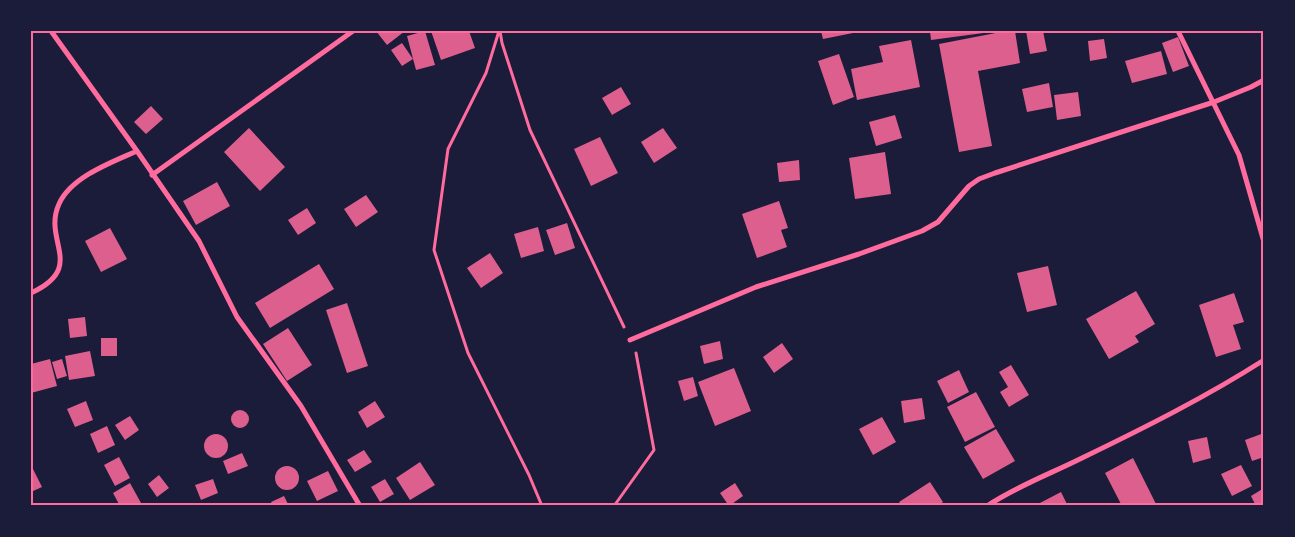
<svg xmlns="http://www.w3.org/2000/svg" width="1295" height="537" viewBox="0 0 1295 537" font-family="'DejaVu Sans',sans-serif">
	<rect width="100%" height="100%" fill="#1b1b3a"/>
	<!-- building -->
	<path fill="#dd5f8e" d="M376,31H405L387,45Z
		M425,31L435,65L416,70L407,36Z
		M431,31H469L475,48L441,60Z
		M821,31H858V32L823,39Z
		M930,31H991V32L931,40Z
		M1006,31H1015L1020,63L978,71L992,146L959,152L939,44Z
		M1026,31H1043L1047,51L1030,54Z
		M1178,37L1189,66L1173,72L1162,43Z
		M1104,39L1107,58L1090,61L1088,41Z
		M911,40L920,87L857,100L851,69L883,62L879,46Z
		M402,43L413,59L402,66L391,50Z
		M1161,51L1167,74L1132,83L1125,61Z
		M839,54L854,97L833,105L818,61Z
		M1049,83L1053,107L1027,112L1022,89Z
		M621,87L631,104L612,115L602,98Z
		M1078,92L1081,116L1057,120L1054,95Z
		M151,106L163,119L146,134L134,122Z
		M895,115L902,138L876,146L869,122Z
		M249,128L285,167L260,191L224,152Z
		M663,128L677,148L654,163L641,142Z
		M600,137L618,173L591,186L574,149Z
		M885,152L891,194L855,199L849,158Z
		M799,160L800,180L779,182L777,163Z
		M217,182L230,206L196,225L183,201Z
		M366,195L378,212L356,227L344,209Z
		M779,201L788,228L781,230L787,247L757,258L742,214Z
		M307,208L316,223L298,235L288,220Z
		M567,223L575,248L555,255L546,230Z
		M538,227L544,251L521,258L514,234Z
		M110,228L127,259L101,272L85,241Z
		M490,253L503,273L481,288L467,268Z
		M319,264L334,289L270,328L255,303Z
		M1048,266L1057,305L1027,312L1017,273Z
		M1136,291L1155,324L1135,336L1139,342L1109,359L1086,319Z
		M1234,293L1244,322L1233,325L1241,349L1216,357L1199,305Z
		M347,303L368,366L347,373L326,310Z
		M85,317L87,336L70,338L68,319Z
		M288,328L312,365L287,381L263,344Z
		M101,338H117V356H101Z
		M720,341L723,359L704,364L700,346Z
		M782,343L793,359L774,373L763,357Z
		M90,351L95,376L69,380L65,356Z
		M50,359L57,386L31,393V364Z
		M62,359L67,376L57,379L52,362Z
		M1011,365L1029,395L1009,407L1000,392L1008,387L999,372Z
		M734,368L751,411L715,426L698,382Z
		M959,370L969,392L948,403L937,381Z
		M693,377L698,396L684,401L678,381Z
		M976,392L995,427L965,442L947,407Z
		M922,398L925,419L904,423L901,401Z
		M86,401L93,420L75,427L67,409Z
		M375,401L385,417L367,428L358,412Z
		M231 419a9 9 0 1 1 18 0a9 9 0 1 1-18 0Z
		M130,416L139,430L125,440L115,425Z
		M882,417L896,442L873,455L859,429Z
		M107,426L115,445L98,453L90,434Z
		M996,429L1015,461L983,479L964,447Z
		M1264,433V457L1252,461L1245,440Z
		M204 446a12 12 0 1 1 24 0a12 12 0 1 1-24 0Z
		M1207,437L1211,458L1193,463L1188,441Z
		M364,450L372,462L355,472L347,460Z
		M242,453L248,466L228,474L223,461Z
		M119,457L130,478L115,486L104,465Z
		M1133,458L1157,506H1122L1105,473Z
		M420,462L435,485L410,500L396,478Z
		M31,465L42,487L31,492Z
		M1241,465L1252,486L1232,496L1221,474Z
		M275 478a12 12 0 1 1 24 0a12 12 0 1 1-24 0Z
		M328,471L338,491L317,501L307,481Z
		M159,475L169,488L157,497L148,484Z
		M213,479L218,493L201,500L195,485Z
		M385,479L394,494L380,502L371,487Z
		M930,482L943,502L938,506H902L899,502Z
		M130,483L141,503L137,506H120L113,493Z
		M735,483L743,496L729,506L720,493Z
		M1264,488V506H1256L1251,496Z
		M1061,492L1068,506H1039L1038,504Z
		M284,496L289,506H273L271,502Z"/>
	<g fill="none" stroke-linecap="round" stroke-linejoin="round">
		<!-- path -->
		<path stroke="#ff6b9d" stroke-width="3" d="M499,31L486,73L448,149L434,250L468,353L529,475L542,506
			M500,31L502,43L530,130L624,327
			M614,506L654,450L636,353"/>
		<!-- minor -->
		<path stroke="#ff6b9d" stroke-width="5" d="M51,31L137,151L199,241L237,317L301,406L360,506
			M1178,31L1239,155L1264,242
			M152,175L353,31
			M31,293C87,267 42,241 59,204C71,177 112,162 137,151
			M630,340L756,287L859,254L922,231L938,222L969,186L979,179L995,173L1214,102L1251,87L1264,80
			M987,506C1017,486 1050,474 1082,458C1144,428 1206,397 1264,360"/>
	</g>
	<!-- border -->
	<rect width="1295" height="537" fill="none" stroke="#1b1b3a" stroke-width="65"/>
	<rect x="32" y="32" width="1230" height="472" fill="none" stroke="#ff6b9d" stroke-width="2"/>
</svg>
